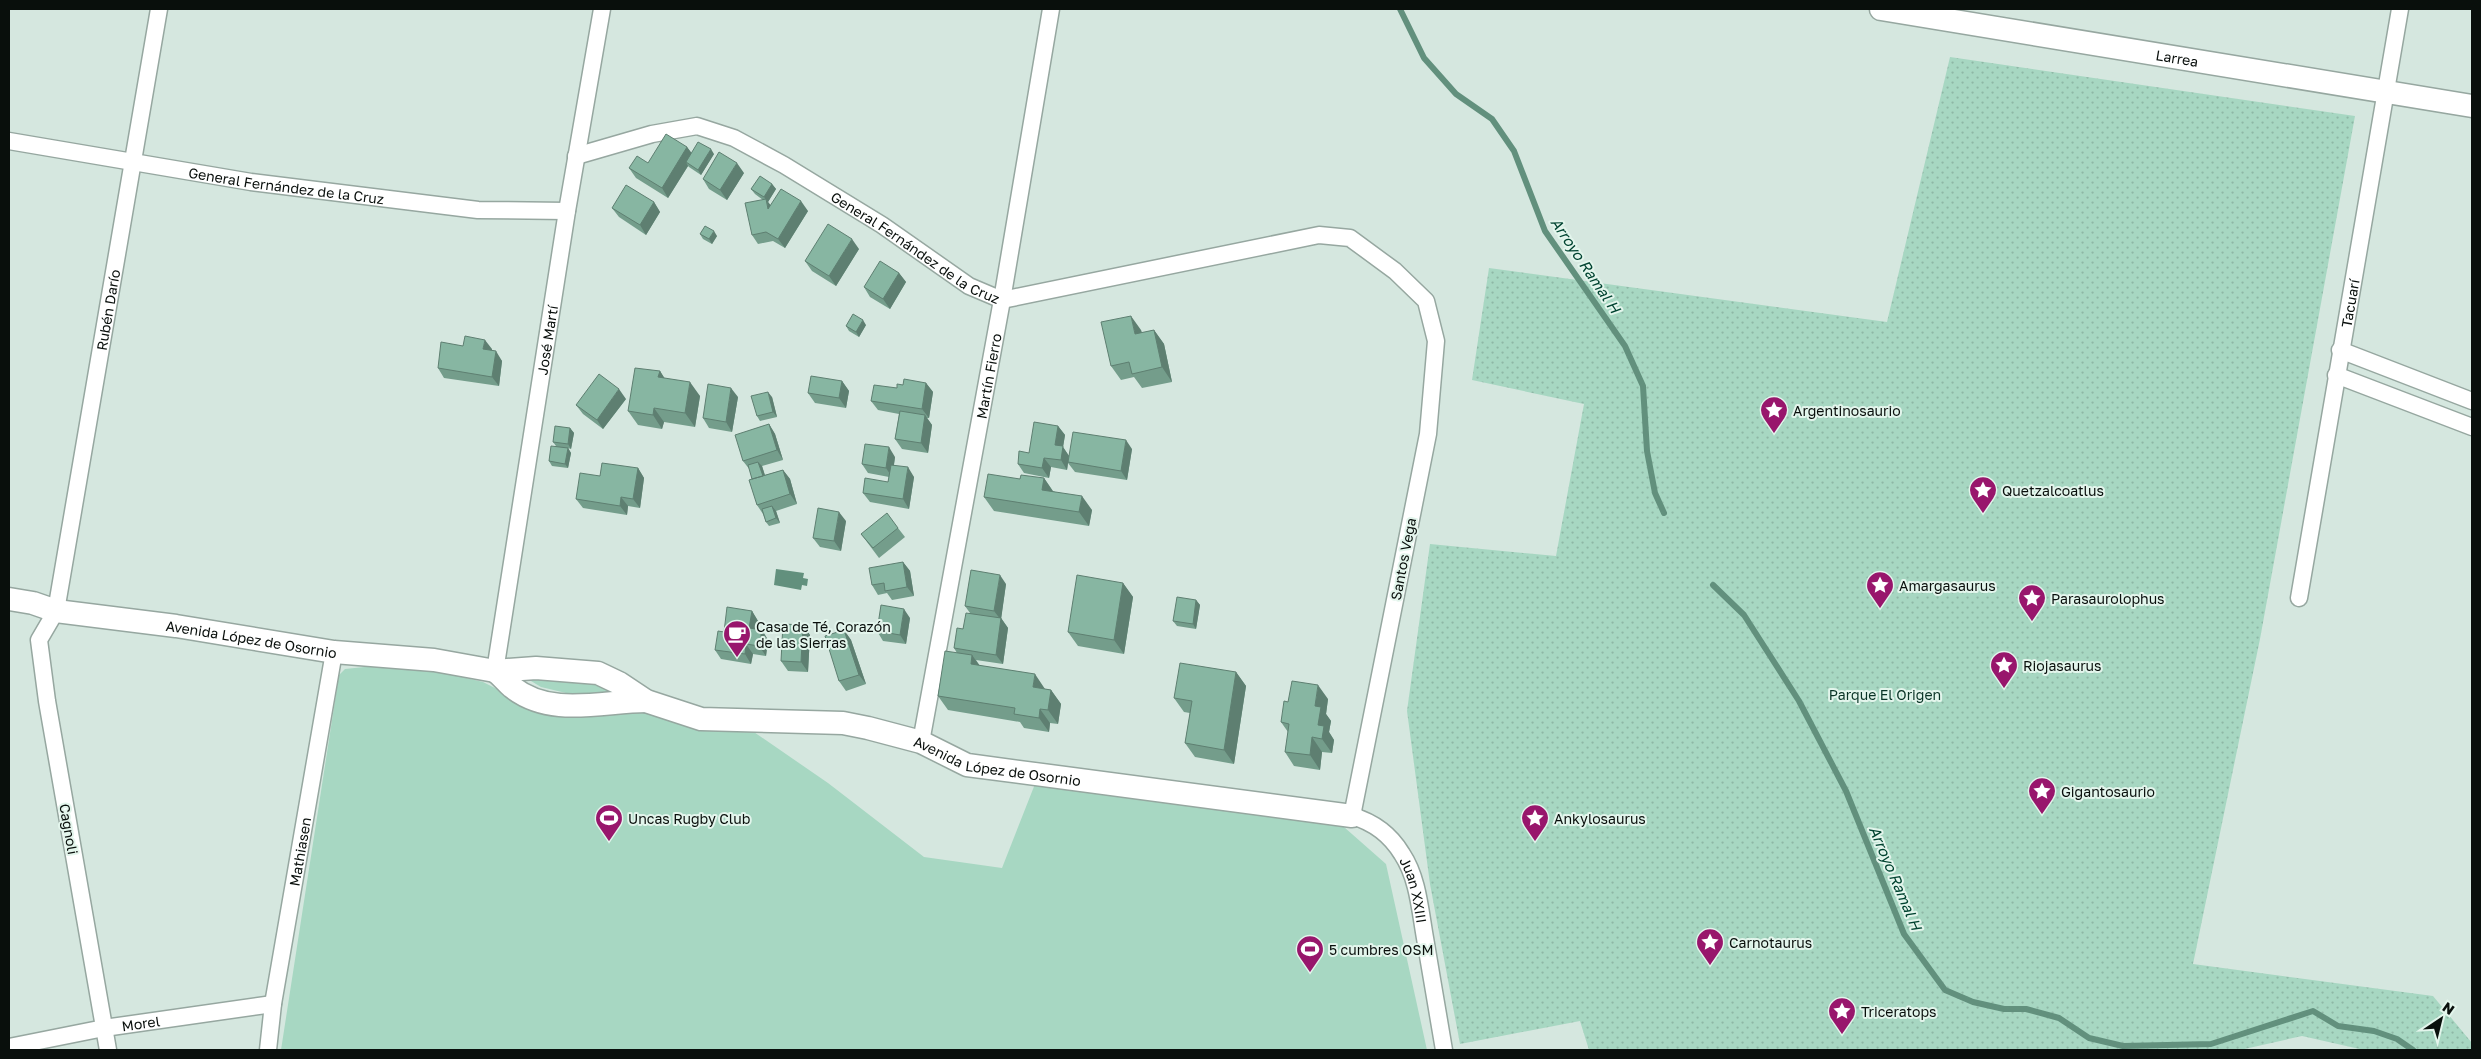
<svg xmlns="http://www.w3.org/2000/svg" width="2481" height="1059" viewBox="0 0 2481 1059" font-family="'Golos Text',sans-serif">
	<defs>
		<pattern id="park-dots" width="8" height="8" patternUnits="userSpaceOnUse" patternTransform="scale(1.25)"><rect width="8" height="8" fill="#a7d7c2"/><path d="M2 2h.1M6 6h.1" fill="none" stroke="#8eb7a6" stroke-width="1.8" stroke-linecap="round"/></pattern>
	</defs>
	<rect width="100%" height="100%" fill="#d5e7df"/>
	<!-- grass -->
	<path fill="#a7d7c2" d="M403,663L483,682L525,703L647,710L751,730L828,783L924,857L1002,868L1035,784L1344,827L1386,864L1427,1050H281L339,675L345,669Z
		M521,675L569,676L626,693L587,698L541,687Z"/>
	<!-- park -->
	<path fill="url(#park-dots)" d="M1950,57L2355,116L2260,639L2193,964L2433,996L2472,1043V1050H2364L2302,1036L2240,1050H1589L1580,1021L1460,1044L1430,884L1407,711L1430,544L1556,556L1584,404L1472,380L1489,268L1887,322Z"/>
	<!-- water -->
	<path fill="#62907d" d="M776,569L804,573L803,578L808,579L807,586L802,585L801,590L774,585Z"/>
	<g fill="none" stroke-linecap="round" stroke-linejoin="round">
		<!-- stream -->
		<path stroke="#62907d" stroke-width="6" d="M1400,9L1424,58L1456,94L1492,119L1514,151L1545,231L1625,346L1643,386L1647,451L1655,493L1664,513
			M1713,585L1744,615L1799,701L1846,791L1904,934L1945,990L1973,1002L2004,1009H2026L2059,1018L2089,1038L2123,1046L2211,1044L2313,1011L2338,1026L2374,1031L2397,1039L2413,1050"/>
		<!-- street casing -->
		<g stroke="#96a7a0" stroke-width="19">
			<g id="street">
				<path id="s1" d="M9,141L251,182L478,210L567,211"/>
				<path id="s2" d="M576,156L652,134L697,126L734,138L784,165L882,225L969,286L1002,300L1319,235L1350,238L1395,271L1426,301L1436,341L1428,434L1352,816C1373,822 1390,834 1402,854C1418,878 1420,910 1425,938C1431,975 1438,1013 1444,1050"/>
				<path d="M2340,350L2472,401"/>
				<path d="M2336,375L2472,427"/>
				<path id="s3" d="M2299,598L2400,9"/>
				<path id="s4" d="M495,671L567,211L602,9"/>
				<path id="s5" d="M921,742L1002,300L1051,9"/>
				<path id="s6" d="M9,1047L104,1028L273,1004"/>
				<path id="s7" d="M108,1050L47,701L39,640L56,611L159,9"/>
				<path id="s8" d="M268,1050L273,1004L334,652"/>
			</g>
		</g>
		<!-- secondary casing -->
		<g stroke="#96a7a0" stroke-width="25">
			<g id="secondary">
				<path id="s9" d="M1881,9L2472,106"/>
				<path id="s10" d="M9,599L33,603L56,611L176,626L334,652L434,660L495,671L536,668L598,673L619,683L646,701L701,719L843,723L868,728L921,742L967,765L1352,816"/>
				<path d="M495,671C502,676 506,682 512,687C551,718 603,701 646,701"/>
			</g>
		</g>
		<!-- street -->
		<use href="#street" stroke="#fff" stroke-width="16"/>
		<!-- secondary -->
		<use href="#secondary" stroke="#fff" stroke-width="22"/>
	</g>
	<!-- wall -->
	<path fill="#749d8b" d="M687,147L691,153L714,154L701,175L689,167L688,166L668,198L636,178L629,168L648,163Z
		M744,173L727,200L709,189L703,179Z
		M772,184L776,189L768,202L770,205L808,211L785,248L773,241L758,244L752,235L763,200L755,194L751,189Z
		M654,202L660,212L646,235L619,217L612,208Z
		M700,234L717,236L712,244L703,239Z
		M859,249L836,286L812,271L805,261Z
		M899,273L906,282L890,309L870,297L864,287Z
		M866,325L859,337L849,331L846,326Z
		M1141,330L1142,333L1154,330L1164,344L1172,382L1142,388L1134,377L1121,380L1111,366Z
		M463,346L492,349V350L502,361L499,386L444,378L438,368Z
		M660,371L664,378L700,396L695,427L664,422L662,429L638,425L628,411Z
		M842,381L849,391L846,408L815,403L808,393Z
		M926,383L933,392L929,418H927L932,425L928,453L902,449L895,439L899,414L878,410L871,401L903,385Z
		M738,397L732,432L709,428L703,418Z
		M772,397L777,417L760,421L757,416Z
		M626,399L603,429L583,414L576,405Z
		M769,424L775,434L783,460L762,466L765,475L783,470L790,479L797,504L776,511L780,523L769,526L766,522L763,514L757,505L752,479L750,470L743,461Z
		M1058,426L1065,435L1063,447L1069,456L1132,449L1127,480L1075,472L1068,463L1067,470L1051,467L1049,478L1024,473L1018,464Z
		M570,428L574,433L571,449L568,448L571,453L568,468L552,466L549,461L556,446L553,442Z
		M895,457L894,465L914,477L909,509L870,502L863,493L888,482L889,477L868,473L862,464Z
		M638,468L644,478L640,508L628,506L627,515L583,508L576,499L600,476Z
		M1044,478L1053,491L1092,510L1089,526L994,511L984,497L1020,479Z
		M846,521L841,551L820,547L813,538Z
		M898,528L905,537L879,558L861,534Z
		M903,562L910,571L914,596L892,600L887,593L878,595L872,585Z
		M1123,583L1133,597L1124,654L1078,646L1068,632Z
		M1006,584L1001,618L1008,628L1003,664L976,660L980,666L1045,689L1051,690L1061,704L1058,724L1050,723L1049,732L1024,728L1020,722L948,710L938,696L957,653L954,648L970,613L965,606Z
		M1196,600L1200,605L1196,629L1177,626L1173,621Z
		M752,611L758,621L757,629L762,630L768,640L766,656L753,654L751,664L721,659L715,650L724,632Z
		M910,618L906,644L883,641L877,631Z
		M803,625L810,635L808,672L788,671L781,661Z
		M844,630L851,640L866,684L846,691L839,681Z
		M1236,672L1246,686L1234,764L1195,757L1185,743L1190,713L1184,712L1174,698Z
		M1328,699L1326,714L1331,721L1329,732L1334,740L1332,753L1322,752L1320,770L1294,766L1285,752L1288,732L1281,722L1288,702Z"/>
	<!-- shaded-wall -->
	<path fill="#5e7f71" d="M687,147L694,156L686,162L688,166L668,198L662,188Z
		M711,149L714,154L701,175L698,170Z
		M737,163L744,173L727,200L720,190Z
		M772,184L776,189L768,202L773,208L768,209L767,201L764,197Z
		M801,201L808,211L785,248L778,239Z
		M654,202L660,212L646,235L640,225Z
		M714,231L717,236L712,244L709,239Z
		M852,239L859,249L836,286L829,276Z
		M899,273L906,282L890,309L883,299Z
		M1131,316L1141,330L1145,348L1135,334Z
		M863,320L866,325L859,337L856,332Z
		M1154,330L1164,344L1172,382L1162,367Z
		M485,340L492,349L490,359L483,349Z
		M496,351L502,361L499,386L492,377Z
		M660,371L669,385L658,377Z
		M842,381L849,391L846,408L839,398Z
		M690,382L700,396L695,427L685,413Z
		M926,383L933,392L929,418L922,409Z
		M731,388L738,397L732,432L726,422Z
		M619,389L626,399L603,429L597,420Z
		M768,392L772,397L777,417L773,412Z
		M654,408L664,422L662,429L653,415Z
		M925,415L932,425L928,453L921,443Z
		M769,424L775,434L783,460L777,450Z
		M1058,426L1065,435L1063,447L1069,456L1067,470L1061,460L1055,445Z
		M570,428L574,433L571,449L568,444Z
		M1126,440L1132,449L1127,480L1121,471Z
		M889,447L895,457L892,477L886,468Z
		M568,448L571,453L568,468L565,464Z
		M1044,458L1051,467L1049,478L1042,468Z
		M758,462L762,466L768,486L765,481Z
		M908,467L914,477L909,509L903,499Z
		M638,468L644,478L640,508L633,499Z
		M783,470L790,479L797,504L790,494Z
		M1044,478L1054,493L1042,490Z
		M1082,496L1092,510L1089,526L1079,512Z
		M621,497L628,506L627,515L620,506Z
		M772,506L776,511L780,523L776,518Z
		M839,512L846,521L841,551L834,541Z
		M903,562L910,571L914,596L907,587Z
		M1000,575L1006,584L1001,620L994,611Z
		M1123,583L1133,597L1124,654L1114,640Z
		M1196,600L1200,605L1196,629L1193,624Z
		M904,609L910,618L906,644L900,635Z
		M752,611L758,621L756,637L749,628Z
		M1001,618L1008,628L1003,664L996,655Z
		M803,625L810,635L808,672L801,662Z
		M762,630L768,640L766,656L759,646Z
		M844,630L851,640L866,684L859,675Z
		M746,644L753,654L751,664L745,654Z
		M972,655L982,669L971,664Z
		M1236,672L1246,686L1234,764L1224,750Z
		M1035,674L1045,689L1033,687Z
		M1318,685L1328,699L1326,714L1331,721L1329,732L1334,740L1332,753L1322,739L1318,725L1315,706Z
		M1051,690L1061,704L1058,724L1048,710Z
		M1040,709L1050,723L1049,732L1039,718Z
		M1312,737L1322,752L1320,770L1310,755Z"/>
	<!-- building -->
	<path fill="#87b6a2" stroke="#5e7f71" d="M666,134L687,147L662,188L629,168L637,156L648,163Z
		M698,142L711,149L698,170L686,162Z
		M719,152L737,163L720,190L703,179Z
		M760,176L772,184L764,197L751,189Z
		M626,185L654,202L640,225L612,208Z
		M781,189L801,201L778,239L766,232L752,235L745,203L766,199L768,209Z
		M828,224L852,239L829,276L805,261Z
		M705,226L714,231L709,239L700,234Z
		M880,261L899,273L883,299L864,287Z
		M853,314L863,320L856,332L846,326Z
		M1131,316L1135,334L1154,330L1162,367L1132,374L1129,362L1111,366L1101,322Z
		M465,336L485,340L483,349L496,351L492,377L438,368L441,342L463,346Z
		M635,368L660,371L658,377L690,382L685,413L654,408L653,415L628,411Z
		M599,374L619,389L597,420L576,405Z
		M811,376L842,381L839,398L808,393Z
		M904,379L926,383L922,409L871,401L874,385L897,388V384L903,385Z
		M708,384L731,388L726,422L703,418Z
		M768,392L773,412L757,416L751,396Z
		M900,411L925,415L921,443L895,439Z
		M1034,422L1058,426L1055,445L1063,446L1061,460L1044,458L1042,468L1018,464L1019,451L1029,453Z
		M769,424L777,450L743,461L735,435Z
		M555,426L570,428L568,444L553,442Z
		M1073,432L1126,440L1121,471L1068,462Z
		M865,444L889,447L886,468L862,464Z
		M551,446L568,448L565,464L549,461Z
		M758,462L763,476L752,479L748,465Z
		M602,463L638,468L633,499L621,497L620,506L576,499L580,473L600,476Z
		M891,465L908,467L903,499L863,493L865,478L888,482Z
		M783,470L790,494L757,505L749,480Z
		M988,474L1020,479L1021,475L1044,478L1042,490L1082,496L1079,512L984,497Z
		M772,506L776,518L766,522L762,509Z
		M818,508L839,512L834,541L813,538Z
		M887,513L898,528L873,548L861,534Z
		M903,562L907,587L885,591L884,583L872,585L869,568Z
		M971,570L1000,575L994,611L965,606Z
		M1077,575L1123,583L1114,640L1068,632Z
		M1177,597L1196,600L1193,624L1173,621Z
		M881,605L904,609L900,635L877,631Z
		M727,607L752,611L749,628L762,630L759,646L746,644L745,654L715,650L718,631L724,632Z
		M966,613L1001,618L996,655L954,648L957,628L963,629Z
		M783,624L803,625L801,662L781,661Z
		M844,630L859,675L839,681L825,636Z
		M945,651L972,655L971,664L1035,674L1033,687L1051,690L1048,710L1040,709L1039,718L1014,714L1015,708L938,696Z
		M1180,663L1236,672L1224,750L1185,743L1192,701L1174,698Z
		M1292,681L1318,685L1315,706L1321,707L1318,725L1324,726L1322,739L1312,737L1310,755L1285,752L1289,724L1281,722L1284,701L1288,702Z"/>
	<!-- icons -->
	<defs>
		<g id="sight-pin" transform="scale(1.4375)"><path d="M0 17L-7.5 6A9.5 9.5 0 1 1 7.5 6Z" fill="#98166c" stroke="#e3f5ec"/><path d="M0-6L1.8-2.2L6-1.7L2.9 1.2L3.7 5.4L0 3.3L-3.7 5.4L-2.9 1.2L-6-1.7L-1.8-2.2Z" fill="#fff"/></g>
		<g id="cafe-pin" transform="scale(1.4375)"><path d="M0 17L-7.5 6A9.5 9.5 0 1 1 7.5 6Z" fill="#98166c" stroke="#e3f5ec"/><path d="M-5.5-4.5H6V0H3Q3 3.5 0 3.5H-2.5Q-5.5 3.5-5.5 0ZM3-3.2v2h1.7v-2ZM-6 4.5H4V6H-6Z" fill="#fff"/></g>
		<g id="stadium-pin" transform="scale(1.4375)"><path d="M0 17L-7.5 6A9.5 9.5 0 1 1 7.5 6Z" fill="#98166c" stroke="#e3f5ec"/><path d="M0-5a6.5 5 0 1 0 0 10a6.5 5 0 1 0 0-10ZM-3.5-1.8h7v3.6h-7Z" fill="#fff"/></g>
	</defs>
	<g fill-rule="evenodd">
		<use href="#sight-pin" x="1774" y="410"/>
		<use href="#sight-pin" x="1983" y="490"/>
		<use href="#sight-pin" x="1880" y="585"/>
		<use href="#sight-pin" x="2032" y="598"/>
		<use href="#cafe-pin" x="737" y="634"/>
		<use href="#sight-pin" x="2004" y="665"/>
		<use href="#sight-pin" x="2042" y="791"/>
		<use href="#stadium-pin" x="609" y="818"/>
		<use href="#sight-pin" x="1535" y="818"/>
		<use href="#sight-pin" x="1710" y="942"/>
		<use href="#stadium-pin" x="1310" y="949"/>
		<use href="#sight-pin" x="1842" y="1011"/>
	</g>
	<g text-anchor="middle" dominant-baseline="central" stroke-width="4" stroke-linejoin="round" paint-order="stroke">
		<!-- street labels -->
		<g font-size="14" fill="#090f0c" stroke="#e3f5ec">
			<text stroke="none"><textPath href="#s9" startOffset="300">Larrea</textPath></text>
			<text stroke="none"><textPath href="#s1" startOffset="281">General Fernández de la Cruz</textPath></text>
			<text stroke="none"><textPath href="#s2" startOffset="376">General Fernández de la Cruz</textPath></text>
			<text stroke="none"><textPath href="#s3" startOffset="299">Tacuarí</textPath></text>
			<text stroke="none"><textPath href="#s7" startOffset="755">Rubén Darío</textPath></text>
			<text stroke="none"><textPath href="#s4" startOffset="335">José Martí</textPath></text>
			<text stroke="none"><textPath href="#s5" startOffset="372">Martín Fierro</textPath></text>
			<text transform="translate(1403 559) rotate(-79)">Santos Vega</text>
			<text stroke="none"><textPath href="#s10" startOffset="246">Avenida López de Osornio</textPath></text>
			<text stroke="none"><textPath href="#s10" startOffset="1011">Avenida López de Osornio</textPath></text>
			<text transform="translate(69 829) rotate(80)">Cagnoli</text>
			<text stroke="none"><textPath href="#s8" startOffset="201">Mathiasen</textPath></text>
			<text stroke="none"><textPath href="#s2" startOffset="1558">Juan XXIII</textPath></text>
			<text stroke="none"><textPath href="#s6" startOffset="134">Morel</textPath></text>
		</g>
		<!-- poi labels -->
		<g font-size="14" fill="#090f0c" stroke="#e3f5ec" text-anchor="start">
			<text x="1793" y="410">Argentinosaurio</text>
			<text x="2002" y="490">Quetzalcoatlus</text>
			<text x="1899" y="585">Amargasaurus</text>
			<text x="2051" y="598">Parasaurolophus</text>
			<text x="756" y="626">Casa de Té, Corazón<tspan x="756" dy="16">de las Sierras</tspan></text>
			<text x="2023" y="665">Riojasaurus</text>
			<text x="2061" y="791">Gigantosaurio</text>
			<text x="628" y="818">Uncas Rugby Club</text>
			<text x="1554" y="818">Ankylosaurus</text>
			<text x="1729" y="942">Carnotaurus</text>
			<text x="1329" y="949">5 cumbres OSM</text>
			<text x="1861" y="1011">Triceratops</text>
		</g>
		<!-- park labels -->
		<g font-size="14" fill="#0a3426" stroke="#e3f5ec">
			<text x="1885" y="694">Parque El Origen</text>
		</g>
		<!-- water labels -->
		<g font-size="15" font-style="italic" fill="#004330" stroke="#e3f5ec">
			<text transform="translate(1586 265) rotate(56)">Arroyo Ramal H</text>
			<text transform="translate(1896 878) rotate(67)">Arroyo Ramal H</text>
		</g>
	</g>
	<!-- border -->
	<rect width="2481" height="1059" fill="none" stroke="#090f0c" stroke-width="20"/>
	<!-- north arrow -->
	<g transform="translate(2441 1019) rotate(35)" stroke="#e3f5ec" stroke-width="4" paint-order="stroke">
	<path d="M0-4L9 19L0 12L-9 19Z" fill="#090f0c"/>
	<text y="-8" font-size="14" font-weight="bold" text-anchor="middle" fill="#090f0c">N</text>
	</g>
</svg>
